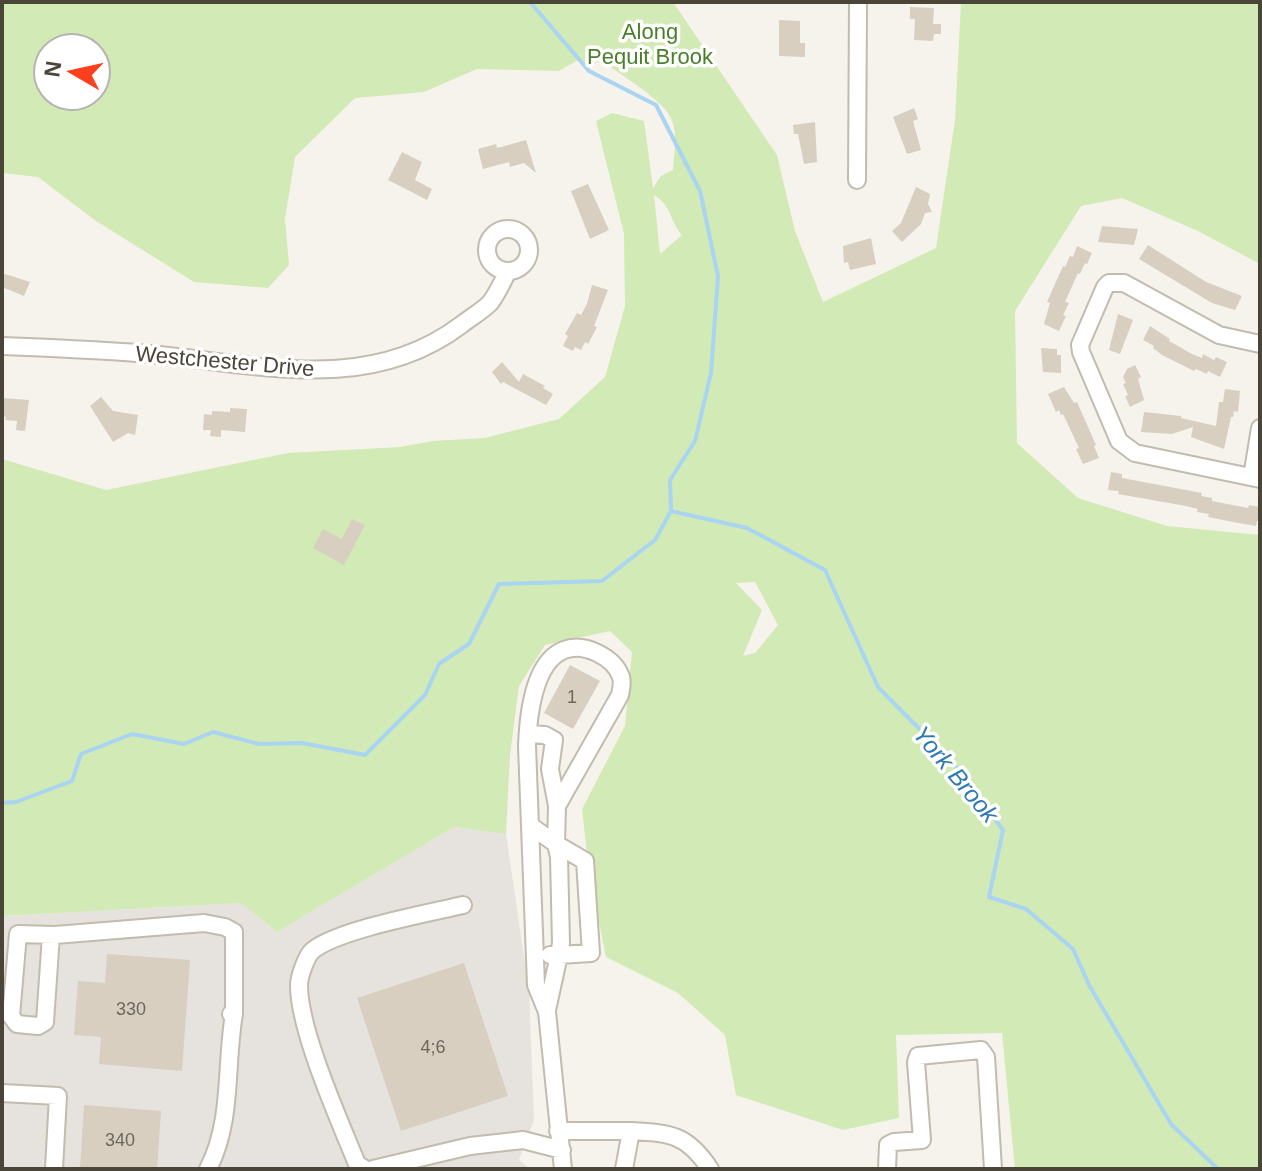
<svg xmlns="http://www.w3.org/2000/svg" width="1262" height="1171" viewBox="0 0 1262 1171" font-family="Arial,sans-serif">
	<rect width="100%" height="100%" fill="#f6f3ec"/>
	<!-- industrial -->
	<path fill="#e6e2dd" d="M454,827L506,834L529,991L534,1120L519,1160L530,1169H2V916L241,903L277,932Z"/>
	<!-- green -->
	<path fill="#d2eab5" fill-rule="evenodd" d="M2,2H673L777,155L795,231L823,302L936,248L955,120L961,2H1260V264L1198,231L1122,198L1081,206L1015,311L1017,443L1078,498L1167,526L1260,535V1169H1015L1002,1033L896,1035L899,1118L843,1130L736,1095L725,1035L678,993L606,957L589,872L582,809L625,726L632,652L610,631L545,645L519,686L510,755L506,834L454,827L277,932L241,903L2,916V459L106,490L288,453L400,447L433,441L485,438L559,419L605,377L625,306L624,234L596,121L612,113L644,121L653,188L661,176L673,170C674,153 678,134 671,118C664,101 618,72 601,61L585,66L578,60L559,71L477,69L424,92L355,98L295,157L285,219L289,265L268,288L194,282L96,221L38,177L2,173ZM48,48H96V96H48ZM654,195C672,206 669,220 682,235L660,254ZM755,582L778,625L755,653L743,656L762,610L736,583Z"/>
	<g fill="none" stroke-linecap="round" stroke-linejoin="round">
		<!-- stream -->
		<path stroke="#a9d4f2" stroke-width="4" d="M671,511L747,528L825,570L878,687L954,764L1003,830L989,897L1026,909L1073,949L1089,985L1171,1124L1218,1169
			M2,803L16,802L72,781L81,754L132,734L184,744L213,732L259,744L302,743L365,755L425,695L439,664L469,644L499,584L602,581L655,540L671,511L670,480L695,441L711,373L718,276L700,191L656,105L589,71L530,2"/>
	</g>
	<!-- building -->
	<path fill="#d8cfc1" d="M910,7L934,8L933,24H941V34H934L933,41L914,40L915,19H910Z
		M779,20L800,21V43H805V57L779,56Z
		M914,108L918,119L913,121L921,150L907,154L893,117Z
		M815,122L817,162L804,164L798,134H794L793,125Z
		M526,140L536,173L524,163L510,167L509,162L483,169L478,149L496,144L497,148Z
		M402,152L422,162L415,180L432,189L427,200L388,180Z
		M588,184L609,230L590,239L571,191Z
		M916,187L930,194L928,204L932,212L925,213L921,224L902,242L892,231L901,223Z
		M1102,226L1138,229L1134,245L1098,242Z
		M871,238L876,264L850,270L848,262L844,263L843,246Z
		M1148,245L1206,282L1242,296L1235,310L1212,303L1139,259Z
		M1077,246L1092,253L1087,264L1085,263L1080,274L1078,273L1065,302L1069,303L1063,315L1066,316L1059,331L1044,324L1050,303L1047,302L1063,266L1065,267L1070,256L1073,257Z
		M2,273L30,282L24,296L2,287Z
		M592,285L608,290L594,326L597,327L588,344L585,342L581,350L575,347L573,351L563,346L568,336L565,334L577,313L581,315L587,304Z
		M1118,314L1133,320L1120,354L1109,350Z
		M1150,326L1170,339L1169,341L1192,354L1202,358L1203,354L1214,360L1216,357L1227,362L1220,377L1208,371L1207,374L1196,369L1194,371L1162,355L1153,348L1154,346L1143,340Z
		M1041,348L1057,349V355H1061V373L1043,372Z
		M502,362L519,382L523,374L545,386L543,388L553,394L546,405L503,382L501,384L492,372Z
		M1135,365L1141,377L1138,379L1144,400L1130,407L1125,396L1128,395L1123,384L1126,383L1123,377L1127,369Z
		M1064,387L1074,403L1077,402L1096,445L1094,446L1099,458L1083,464L1076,449L1079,448L1063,414L1061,415L1059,410L1056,412L1048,394Z
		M1225,389L1240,391L1238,412L1234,411L1233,417H1231L1224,449L1191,437L1193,427L1172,434L1141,432L1144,412L1181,416V418L1216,426L1219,402H1223Z
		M101,397L113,411L138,415L135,435L128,433L113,442L90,406Z
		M2,398L29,400L25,431L16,430L17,421L5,420L6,417L2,416Z
		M230,408L247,409L245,432L221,430V437L210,436L211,430H203L204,414L212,415V411L230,412Z
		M1111,472L1122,474V478L1202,493L1201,496L1212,498V501L1248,508L1249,505L1260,507V521H1257L1256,526L1233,522L1208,517L1209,514L1197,512L1198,509L1186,506L1118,494L1119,491L1108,490Z
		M352,519L365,525L344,565L313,548L323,529L342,539Z
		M570,665L600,681L573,729L544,713Z
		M107,954L190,960L182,1071L99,1064L101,1037L74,1035L78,981L105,983Z
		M464,963L508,1096L401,1131L357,998Z
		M84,1105L161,1111L157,1169H80Z"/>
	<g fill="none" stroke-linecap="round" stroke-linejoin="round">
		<!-- minor casing -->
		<g stroke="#c2bbae" stroke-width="20">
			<path id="minor" d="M857,180L858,2
				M487 250a21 21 0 1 1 42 0a21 21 0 1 1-42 0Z
				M1260,344L1219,335L1124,283H1109L1105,287L1080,345L1081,352L1119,441L1135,453L1260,479
				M2,346C55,348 108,350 160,355C263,366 371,393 461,325C470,318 482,311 490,303C497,294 503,281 508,271
				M1252,477L1260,428
				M528,734L545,735L554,740L550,769L557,806
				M531,826L556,844L557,806L620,695C621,689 623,683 621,677C614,657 584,642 564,650C533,662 528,719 527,746L536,985L547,1012L563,1169
				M556,844L585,861L591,953L559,955L561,943L559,857Z
				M51,935L45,1022L38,1026L17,1024L11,1016L18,934L55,935L204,923L225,927L234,932V1014
				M547,1010L559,955H550
				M2,1093L58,1096L54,1169
				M558,1131H631
				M208,1169C233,1121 225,1066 234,1014H231
				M365,1169L357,1164C339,1119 299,1031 299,985C299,977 306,957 312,951C336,930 429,913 463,905
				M373,1169L470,1146L523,1140L562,1150
				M624,1169L631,1131C670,1133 687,1134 710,1169
				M887,1169L888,1145L894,1142L922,1140L916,1062L918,1056L981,1050L986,1057L993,1169"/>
		</g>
		<!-- minor -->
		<use href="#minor" stroke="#fff" stroke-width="16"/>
	</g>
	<g text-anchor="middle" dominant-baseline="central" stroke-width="7" stroke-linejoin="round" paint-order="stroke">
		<!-- number labels -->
		<g font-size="18" fill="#6e675b">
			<text x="572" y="697">1</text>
			<text x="131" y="1009">330</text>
			<text x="433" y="1047">4;6</text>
			<text x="120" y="1140">340</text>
		</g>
		<!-- park labels -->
		<g font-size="22" fill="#4a7f2a" stroke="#fff">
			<text x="650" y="31">Along<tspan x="650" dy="25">Pequit Brook</tspan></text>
		</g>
		<!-- street labels -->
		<g font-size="22" fill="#4b4439" stroke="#fff">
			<text transform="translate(225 361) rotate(5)">Westchester Drive</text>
		</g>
		<!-- water labels -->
		<g font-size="24" font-style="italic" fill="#2e7ab2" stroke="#fff">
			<text transform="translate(956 774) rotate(50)">York Brook</text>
		</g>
	</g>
	<!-- border -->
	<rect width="1262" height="1171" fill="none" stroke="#4b4439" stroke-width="8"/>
	<!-- north arrow -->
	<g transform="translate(72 72) rotate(279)"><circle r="38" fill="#ffffff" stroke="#b7b4b0" stroke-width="2"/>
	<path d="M0-6L14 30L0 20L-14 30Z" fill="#fc3f1d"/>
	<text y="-12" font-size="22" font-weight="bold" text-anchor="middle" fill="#4b4439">N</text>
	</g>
</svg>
